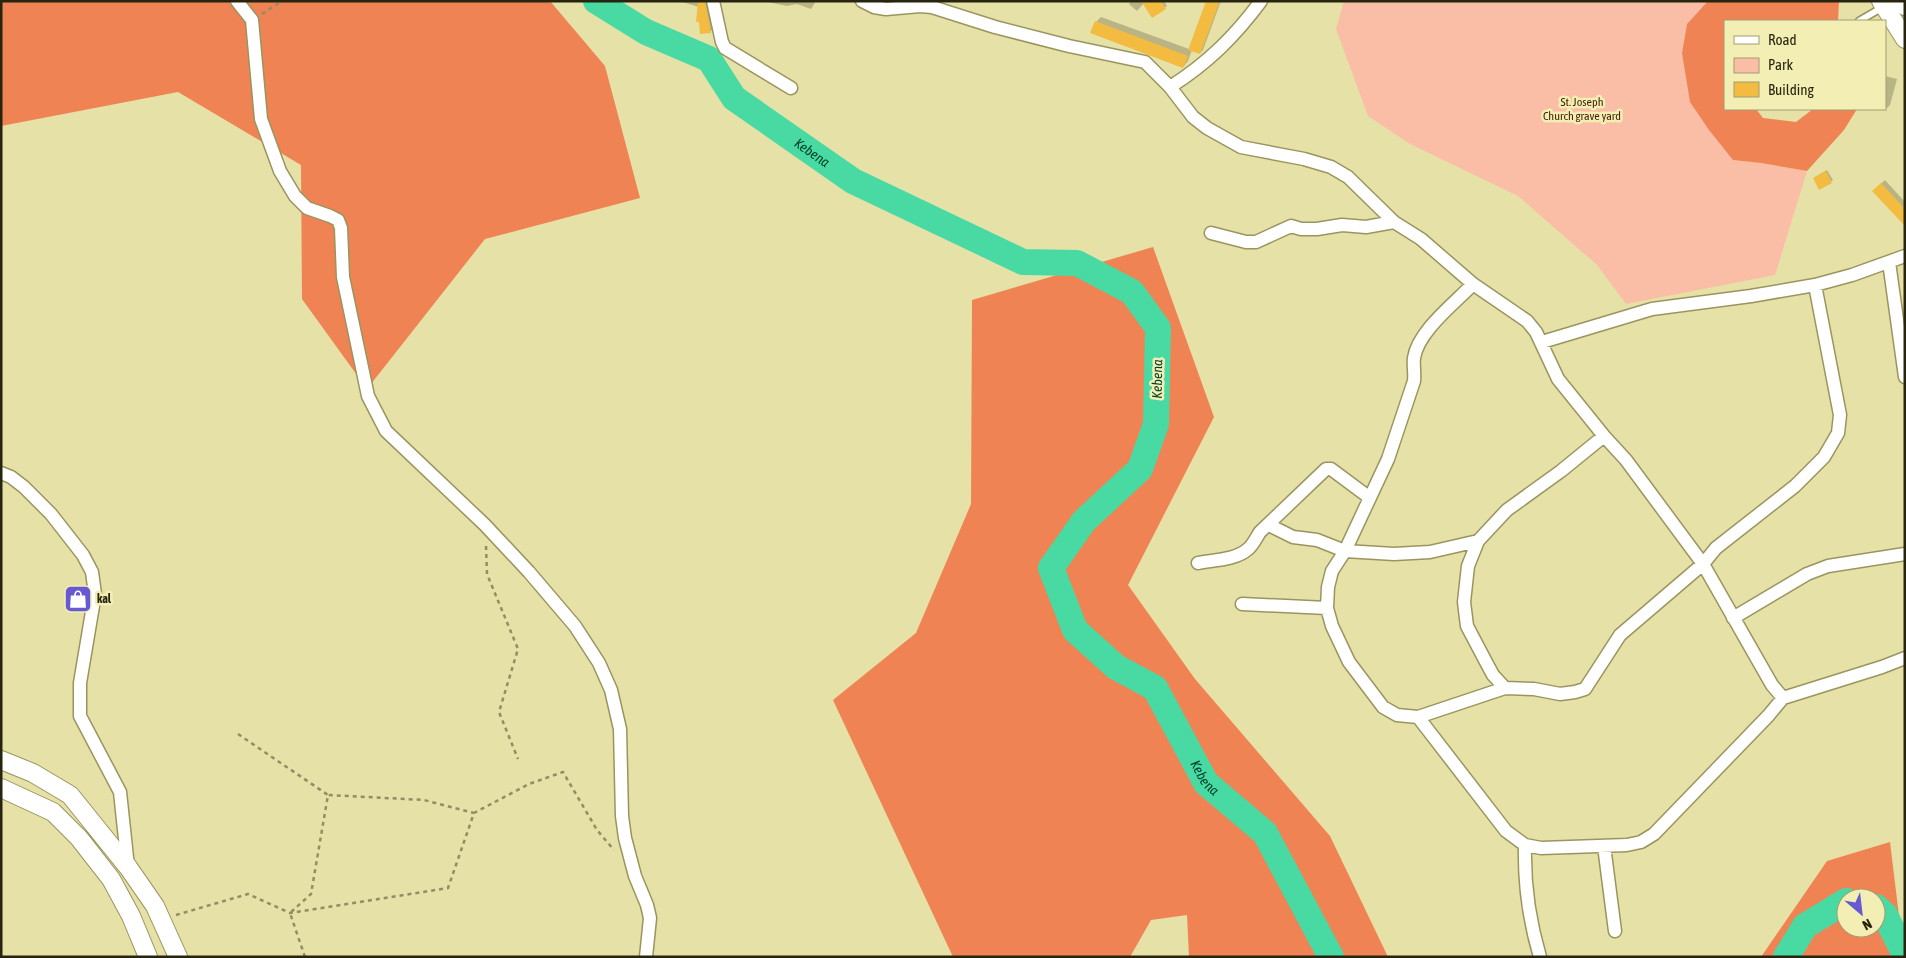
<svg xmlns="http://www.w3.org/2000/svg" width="1906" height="958" viewBox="0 0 1906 958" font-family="'Asap Condensed',sans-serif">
	<rect width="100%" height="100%" fill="#e6e1a7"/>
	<!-- green -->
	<path fill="#f9bea5" d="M1344,1H1708L1687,24L1682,53L1733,160L1761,163L1807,171L1775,275L1626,304L1597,265L1518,196L1410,144L1368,116L1336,29Z"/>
	<!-- forest -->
	<path fill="#ef8353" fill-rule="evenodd" d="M1,1H550L605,66L640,198L485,239L367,389L302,299L301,165L178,92L1,126Z
		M1708,1H1839L1838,21H1725V109H1756L1763,118L1796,122L1813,109H1857L1844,130L1807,171L1761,163L1733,160L1709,130L1690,102L1682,53L1687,24Z
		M1153,247L1214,417L1128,585L1195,679L1330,836L1388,957H1189L1187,915L1151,920L1130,957H953L833,700L916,633L971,504L972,300Z
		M1890,842L1904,957H1761L1827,861ZM1846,898H1876V928H1846Z"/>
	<!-- shadow -->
	<path fill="#0003" d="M679,1H708L713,29L710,32L699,7Z
		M763,1H816L811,9L797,4L787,6Z
		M1131,1H1164L1167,6L1152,16L1144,3L1137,11L1129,4Z
		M1207,1H1221L1203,50L1200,53L1192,50L1188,61L1183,67L1096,22L1101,17L1189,49Z
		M1885,76L1897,79L1890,105L1887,108L1885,107Z
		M1827,170L1833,180L1820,188L1815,177Z
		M1885,180L1905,202V225L1873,191Z"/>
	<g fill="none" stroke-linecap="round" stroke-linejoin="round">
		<!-- river -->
		<g stroke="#48daa2" stroke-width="26">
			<path id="s1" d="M596,1L646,32L709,59L734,98L853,181L1023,262L1077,263L1132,292L1158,328L1156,424L1140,469L1084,521L1051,568L1075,630L1116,667L1155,688L1206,783L1265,833L1331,957"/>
			<path d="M1876,907L1885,915L1905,955"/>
			<path d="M1786,957L1805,926L1846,901"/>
		</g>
	</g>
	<!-- building -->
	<path fill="#f3bc41" d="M698,1H705L711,33L700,34L699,22H696Z
		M1141,1H1161L1166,9L1152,18Z
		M1206,1H1220L1200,54L1188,50Z
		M1095,21L1188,56L1183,68L1090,33Z
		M1826,171L1832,183L1819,190L1813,178Z
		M1881,183L1905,209V226L1872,191Z"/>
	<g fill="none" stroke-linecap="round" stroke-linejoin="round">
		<!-- lane casing -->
		<g stroke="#9a955e" stroke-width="9">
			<path id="lane" d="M1859,21L1883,7"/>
		</g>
		<!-- street casing -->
		<g stroke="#9a955e" stroke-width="15">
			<path id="street" d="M237,1L252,20L261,119L280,171L295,196L307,208L330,216L338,220L341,228L343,277L368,396L386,431L485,525L529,572L575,626L599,663L611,690L620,729L622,816L625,838L635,876L647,905L650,918L646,957
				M713,1L722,42L725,48L791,88
				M862,1L874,7L886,9L920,6L932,7L995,27L1069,46L1145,62L1170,87L1193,117L1207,128L1241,147L1304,159L1331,167L1348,177L1394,222L1421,239L1473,284L1527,321L1536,332L1558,379L1604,436L1626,460L1703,564L1772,685L1783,698L1882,667L1905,658
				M1170,87C1208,63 1235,36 1261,1
				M1211,233L1246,242H1256L1291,226L1301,229H1317L1342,225L1366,227L1394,222
				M1889,262L1905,377
				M1473,284C1455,303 1418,331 1414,358C1413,365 1415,373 1414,381L1388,459L1345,551L1332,571L1328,587L1327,608L1332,626L1349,662L1383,707L1397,715L1418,717L1505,688L1534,689L1560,694L1575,692L1585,689L1620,635L1703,564L1716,548L1795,486L1824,457L1838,433L1840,415L1815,285
				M1542,342L1652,309L1751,296L1815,285L1852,275L1905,256
				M1,473L11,477L24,487L51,514L83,555L92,572L95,594L80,683V716L120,792L128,867
				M1269,525L1293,537L1317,540L1345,551L1394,554L1430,552L1478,541
				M1198,563C1213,560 1236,560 1248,549C1253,545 1256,538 1260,532L1326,469H1331L1370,498
				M1242,604L1327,608
				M1733,618L1807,574L1828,566L1905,554
				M1505,688L1493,675L1486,662L1467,626L1464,602L1468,566L1478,541L1507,510L1561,471L1604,436
				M1418,717L1506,831L1525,845L1541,848L1627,845L1641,842L1654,834L1768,716L1783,698
				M1525,845C1524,883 1529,920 1540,957
				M1604,846L1615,931"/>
		</g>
		<!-- secondary casing -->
		<g stroke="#9a955e" stroke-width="20">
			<path id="secondary" d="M1881,1L1905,39
				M1,760L33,773L70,795L128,867L155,906L178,957
				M1,788L53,812L79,838L111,879L131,916L148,957"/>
		</g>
		<!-- highway casing -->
		<g stroke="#9a955e" stroke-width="25">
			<path id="highway" d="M1903,1L1905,4"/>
		</g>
		<!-- path -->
		<path stroke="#928e64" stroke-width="2.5" stroke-dasharray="4 4" stroke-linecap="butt" d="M262,14L282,1
			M486,546L487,574L518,649L499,712L518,759
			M238,734L328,795
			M176,915L248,894L290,913L448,888L474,813L529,784L563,772L597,830L614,850
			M305,957L290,913L311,894L328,795L424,800L474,813"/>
		<!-- lane -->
		<use href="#lane" stroke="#fff" stroke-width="6"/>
		<!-- street -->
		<use href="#street" stroke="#fff" stroke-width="12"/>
		<!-- secondary -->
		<use href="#secondary" stroke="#fff" stroke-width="18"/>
		<!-- highway -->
		<use href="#highway" stroke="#fff" stroke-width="22"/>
	</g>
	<!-- icons -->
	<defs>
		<g id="shop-square" transform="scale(1.4375)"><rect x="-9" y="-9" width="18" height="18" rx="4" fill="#6659d2" stroke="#f3eeb4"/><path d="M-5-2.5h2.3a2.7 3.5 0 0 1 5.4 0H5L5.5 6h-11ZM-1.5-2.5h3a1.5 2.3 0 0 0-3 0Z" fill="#fff"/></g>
	</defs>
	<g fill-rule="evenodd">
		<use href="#shop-square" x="78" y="599"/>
	</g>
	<g text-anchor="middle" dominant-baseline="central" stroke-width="5" stroke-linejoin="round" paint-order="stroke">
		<!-- park labels -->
		<g font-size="12" fill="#461d09" stroke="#f3eeb4">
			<text x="1582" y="102">St. Joseph<tspan x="1582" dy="14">Church grave yard</tspan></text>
		</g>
		<!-- poi labels -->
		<g font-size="12" font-weight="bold" fill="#27250f" stroke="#f3eeb4" text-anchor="start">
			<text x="97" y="599">kal</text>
		</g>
		<!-- water labels -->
		<g font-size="14" font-style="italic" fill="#00412b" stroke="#f3eeb4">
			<text stroke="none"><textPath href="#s1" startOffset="269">Kebena</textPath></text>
			<text transform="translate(1157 379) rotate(-89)">Kebena</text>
			<text stroke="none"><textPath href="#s1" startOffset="1214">Kebena</textPath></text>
		</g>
	</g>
	<!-- border -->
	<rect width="1906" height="958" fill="none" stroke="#27250f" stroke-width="5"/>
	<!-- legend -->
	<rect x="1724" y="20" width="162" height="90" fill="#f3eeb4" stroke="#a19e72"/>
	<rect x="1734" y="36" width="25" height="8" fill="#ffffff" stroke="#a19e72"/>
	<text x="1768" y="45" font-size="15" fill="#27250f">Road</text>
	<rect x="1734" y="58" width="25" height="15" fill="#f9bea5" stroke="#a19e72"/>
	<text x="1768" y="70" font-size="15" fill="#27250f">Park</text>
	<rect x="1734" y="82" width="25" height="15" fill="#f3bc41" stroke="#a19e72"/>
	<text x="1768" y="95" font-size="15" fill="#27250f">Building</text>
	<!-- north arrow -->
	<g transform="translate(1861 913) rotate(152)"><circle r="24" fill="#f3eeb4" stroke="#a19e72"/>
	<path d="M0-4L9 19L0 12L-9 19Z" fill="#6659d2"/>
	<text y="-8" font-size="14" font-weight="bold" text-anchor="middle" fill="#27250f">N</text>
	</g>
</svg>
